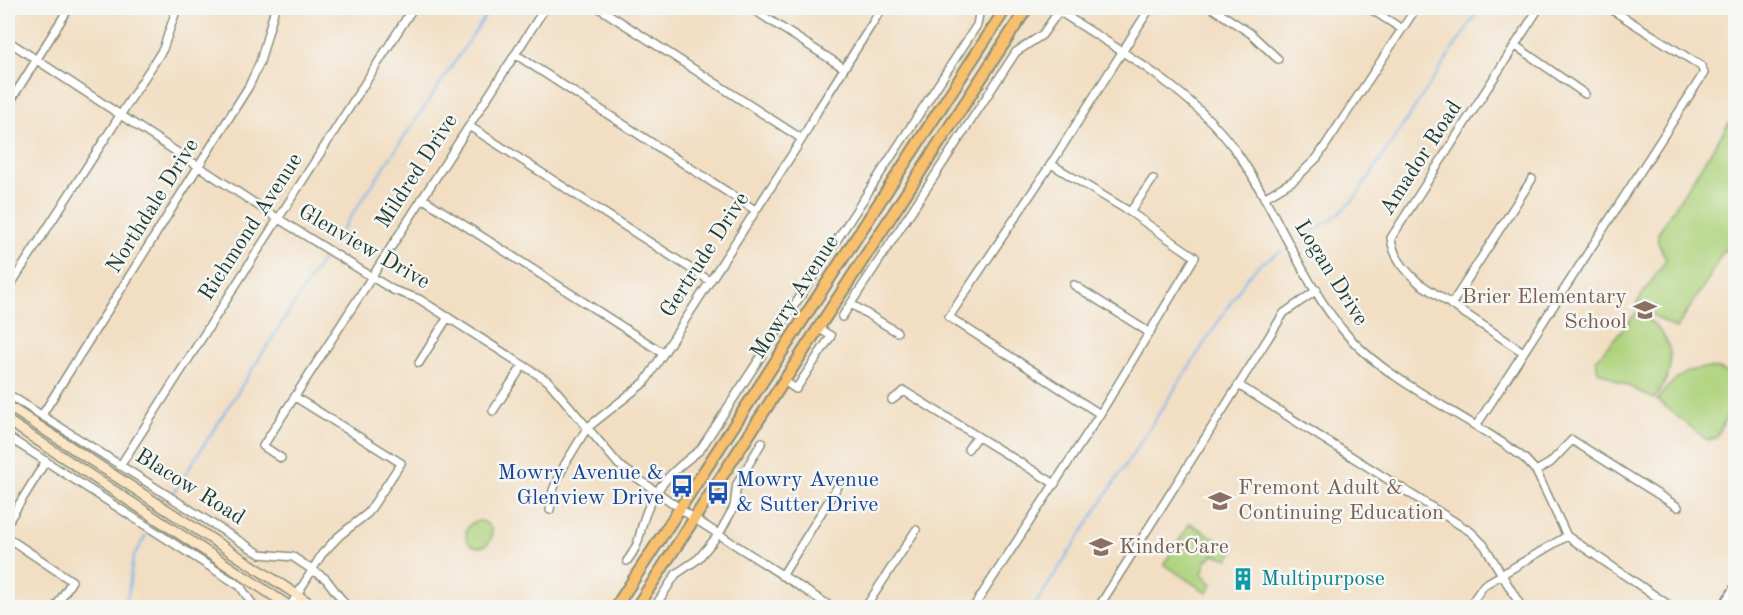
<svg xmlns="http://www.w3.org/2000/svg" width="1743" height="615" viewBox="0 0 1743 615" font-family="'Old Standard TT',serif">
	<rect width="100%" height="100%" fill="#f6f6f2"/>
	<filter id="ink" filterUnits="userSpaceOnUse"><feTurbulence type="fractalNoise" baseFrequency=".0167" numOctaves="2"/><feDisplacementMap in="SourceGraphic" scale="12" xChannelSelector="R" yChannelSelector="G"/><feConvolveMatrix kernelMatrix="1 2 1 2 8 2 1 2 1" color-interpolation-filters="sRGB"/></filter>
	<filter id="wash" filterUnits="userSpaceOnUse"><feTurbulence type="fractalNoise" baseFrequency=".008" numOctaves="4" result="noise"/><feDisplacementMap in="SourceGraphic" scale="24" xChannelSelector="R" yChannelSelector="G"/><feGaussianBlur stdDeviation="1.35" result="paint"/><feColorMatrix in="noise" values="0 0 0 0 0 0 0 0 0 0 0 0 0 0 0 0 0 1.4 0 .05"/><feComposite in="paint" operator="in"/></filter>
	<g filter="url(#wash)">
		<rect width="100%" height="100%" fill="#f2dec2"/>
		<!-- green -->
		<path fill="#aed37d" stroke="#668858" stroke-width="1.5" d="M1735,114V231L1727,244L1730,247L1722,252L1708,280L1676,329L1639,307L1637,302L1666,260L1658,242V233Z
			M1637,312C1674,334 1681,364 1654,399L1598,371L1596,360Z
			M1705,368L1719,369L1736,377L1735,399L1716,438L1707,440L1657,400C1671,382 1681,370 1705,368Z
			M466 534a13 13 0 1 1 26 0a13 13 0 1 1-26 0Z
			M1190,523L1234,551L1228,559L1214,554L1206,561L1202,574L1212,584L1207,593L1164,564Z"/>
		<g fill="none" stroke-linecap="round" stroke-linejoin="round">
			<!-- stream -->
			<path stroke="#79b6ec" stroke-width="2" d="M1304,237L1339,214L1356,197L1480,8
				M335,240L491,8
				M174,492L324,257
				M121,608L128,595L133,558L146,535
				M1033,608L1248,276L1260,264L1281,251"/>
		</g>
	</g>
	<g filter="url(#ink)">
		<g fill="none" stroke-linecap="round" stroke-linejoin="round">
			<!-- minor casing -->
			<g stroke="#888e7b" stroke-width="10">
				<path id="minor" d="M599,8L802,139
					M751,8L844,68
					M1054,8C1120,51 1192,89 1238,154C1277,210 1304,288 1349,337C1393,386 1472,417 1525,459L1536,471L1567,536L1673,608
					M1212,8L1250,33L1278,59
					M1369,8L1402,29
					M8,41L277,218L393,290L419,299L548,381L619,465L695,519L833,608
					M1516,46L1585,94
					M515,54L755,210
					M8,105L69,8
					M469,126L710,281
					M422,198L663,353
					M1264,198L1294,180L1317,158L1416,8
					M1130,212L1153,179
					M1074,285L1150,333
					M8,289L163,49L177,8
					M851,304L897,332
					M1451,305L1532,179
					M842,317L1016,52L1042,35L1061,8
					M1523,352L1419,283C1405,270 1393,257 1391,238L1539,8
					M419,363L448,317
					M784,381L796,389L831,336L818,328
					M1240,386L1471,532L1484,545L1522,608
					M8,394L260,554L293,557L326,579L348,608
					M892,400L904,391L1055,484
					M493,411L523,365
					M1100,414L949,317L1051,164L1150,8
					M42,415L249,86L260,62L275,8
					M1476,426L1704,73L1701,66L1609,8
					M8,437L240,586L255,608
					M968,449L977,436
					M281,458L263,446L545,8
					M120,466L413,8
					M1536,471L1550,463L1572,440L1678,507
					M550,510L553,490L565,464L587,428L645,382L802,139L818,110L882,8
					M8,522L46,461
					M8,538L72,581L55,608
					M627,561C642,541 638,534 646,513C657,484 676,468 700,450L977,25L980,8
					M782,576L841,481
					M289,608L322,554L339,536L368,513L401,463L295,397
					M654,608L676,574L698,559L719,534L734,507L737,484L762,442
					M865,608L916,530
					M973,608L1100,414L1195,257L1130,212L1051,164
					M1098,608L1284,313L1317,290
					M1468,608L1484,585L1567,536
					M1721,608L1736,585"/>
			</g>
			<!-- secondary casing -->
			<g stroke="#888e7b" stroke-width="12">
				<path id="secondary" d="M8,406L317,608
					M8,421L292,608"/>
			</g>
			<!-- primary casing -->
			<g stroke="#888e7b" stroke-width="14">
				<path id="primary" d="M615,608L1006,8
					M636,608L1027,8"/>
			</g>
			<!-- minor -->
			<use href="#minor" stroke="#fff" stroke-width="7"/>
			<!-- secondary -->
			<use href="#secondary" stroke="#fce5c4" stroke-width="9"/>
			<!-- primary -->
			<use href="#primary" stroke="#f8bf6c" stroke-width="10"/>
		</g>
	</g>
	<!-- icons -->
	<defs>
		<g id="school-bare" transform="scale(1.8)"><path d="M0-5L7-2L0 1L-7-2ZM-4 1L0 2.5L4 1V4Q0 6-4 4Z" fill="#8d6e63" stroke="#f6f6f2" stroke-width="2.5" paint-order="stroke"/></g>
		<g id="bus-bare" transform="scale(1.8)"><path d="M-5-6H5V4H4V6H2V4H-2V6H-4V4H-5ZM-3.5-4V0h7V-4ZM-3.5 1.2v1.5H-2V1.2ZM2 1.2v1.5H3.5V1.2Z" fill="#1a4fb4" stroke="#f6f6f2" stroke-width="2.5" paint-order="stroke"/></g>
		<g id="university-bare" transform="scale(1.8)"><path d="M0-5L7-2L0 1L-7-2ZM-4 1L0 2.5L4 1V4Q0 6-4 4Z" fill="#8d6e63" stroke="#f6f6f2" stroke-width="2.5" paint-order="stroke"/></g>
		<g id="building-bare" transform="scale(1.8)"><path d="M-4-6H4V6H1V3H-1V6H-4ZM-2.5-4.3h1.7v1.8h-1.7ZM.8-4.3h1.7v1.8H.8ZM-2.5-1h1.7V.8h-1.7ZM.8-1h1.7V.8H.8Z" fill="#0f9aa8" stroke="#f6f6f2" stroke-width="2.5" paint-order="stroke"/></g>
	</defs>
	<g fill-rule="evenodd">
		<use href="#school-bare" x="1645" y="310"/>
		<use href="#bus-bare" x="682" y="486"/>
		<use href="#bus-bare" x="718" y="493"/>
		<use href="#university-bare" x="1220" y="501"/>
		<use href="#school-bare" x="1101" y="547"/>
		<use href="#building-bare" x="1243" y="579"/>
	</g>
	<g text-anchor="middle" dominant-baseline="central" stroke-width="5" stroke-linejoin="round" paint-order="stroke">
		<!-- street labels -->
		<g font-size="22" fill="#1f3d34" stroke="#f6f6f2">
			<text transform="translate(1421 158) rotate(-57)">Amador Road</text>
			<text transform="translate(417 171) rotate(-57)">Mildred Drive</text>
			<text transform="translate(153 206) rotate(-58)">Northdale Drive</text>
			<text transform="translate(251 227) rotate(-57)">Richmond Avenue</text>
			<text transform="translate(364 247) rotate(30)">Glenview Drive</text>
			<text transform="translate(705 255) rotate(-57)">Gertrude Drive</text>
			<text transform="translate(1331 273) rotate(58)">Logan Drive</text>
			<text transform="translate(795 297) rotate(-57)">Mowry Avenue</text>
			<text transform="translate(190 487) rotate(32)">Blacow Road</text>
		</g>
		<!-- education labels -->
		<g font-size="22" fill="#785e54" stroke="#f6f6f2" text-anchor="start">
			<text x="1627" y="297" text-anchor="end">Brier Elementary<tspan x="1627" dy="25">School</tspan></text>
			<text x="1238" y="488">Fremont Adult &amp;<tspan x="1238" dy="25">Continuing Education</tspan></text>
			<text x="1119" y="547">KinderCare</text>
		</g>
		<!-- transit labels -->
		<g font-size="22" fill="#164399" stroke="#f6f6f2" text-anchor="end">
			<text x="664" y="473">Mowry Avenue &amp;<tspan x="664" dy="25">Glenview Drive</tspan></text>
			<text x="736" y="480" text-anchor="start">Mowry Avenue<tspan x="736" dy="25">&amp; Sutter Drive</tspan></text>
		</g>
		<!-- culture labels -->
		<g font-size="22" fill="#0d838f" stroke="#f6f6f2" text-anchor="start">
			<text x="1261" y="579">Multipurpose</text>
		</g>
	</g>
	<!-- margin -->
	<rect width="1743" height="615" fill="none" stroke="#f6f6f2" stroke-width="30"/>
</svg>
